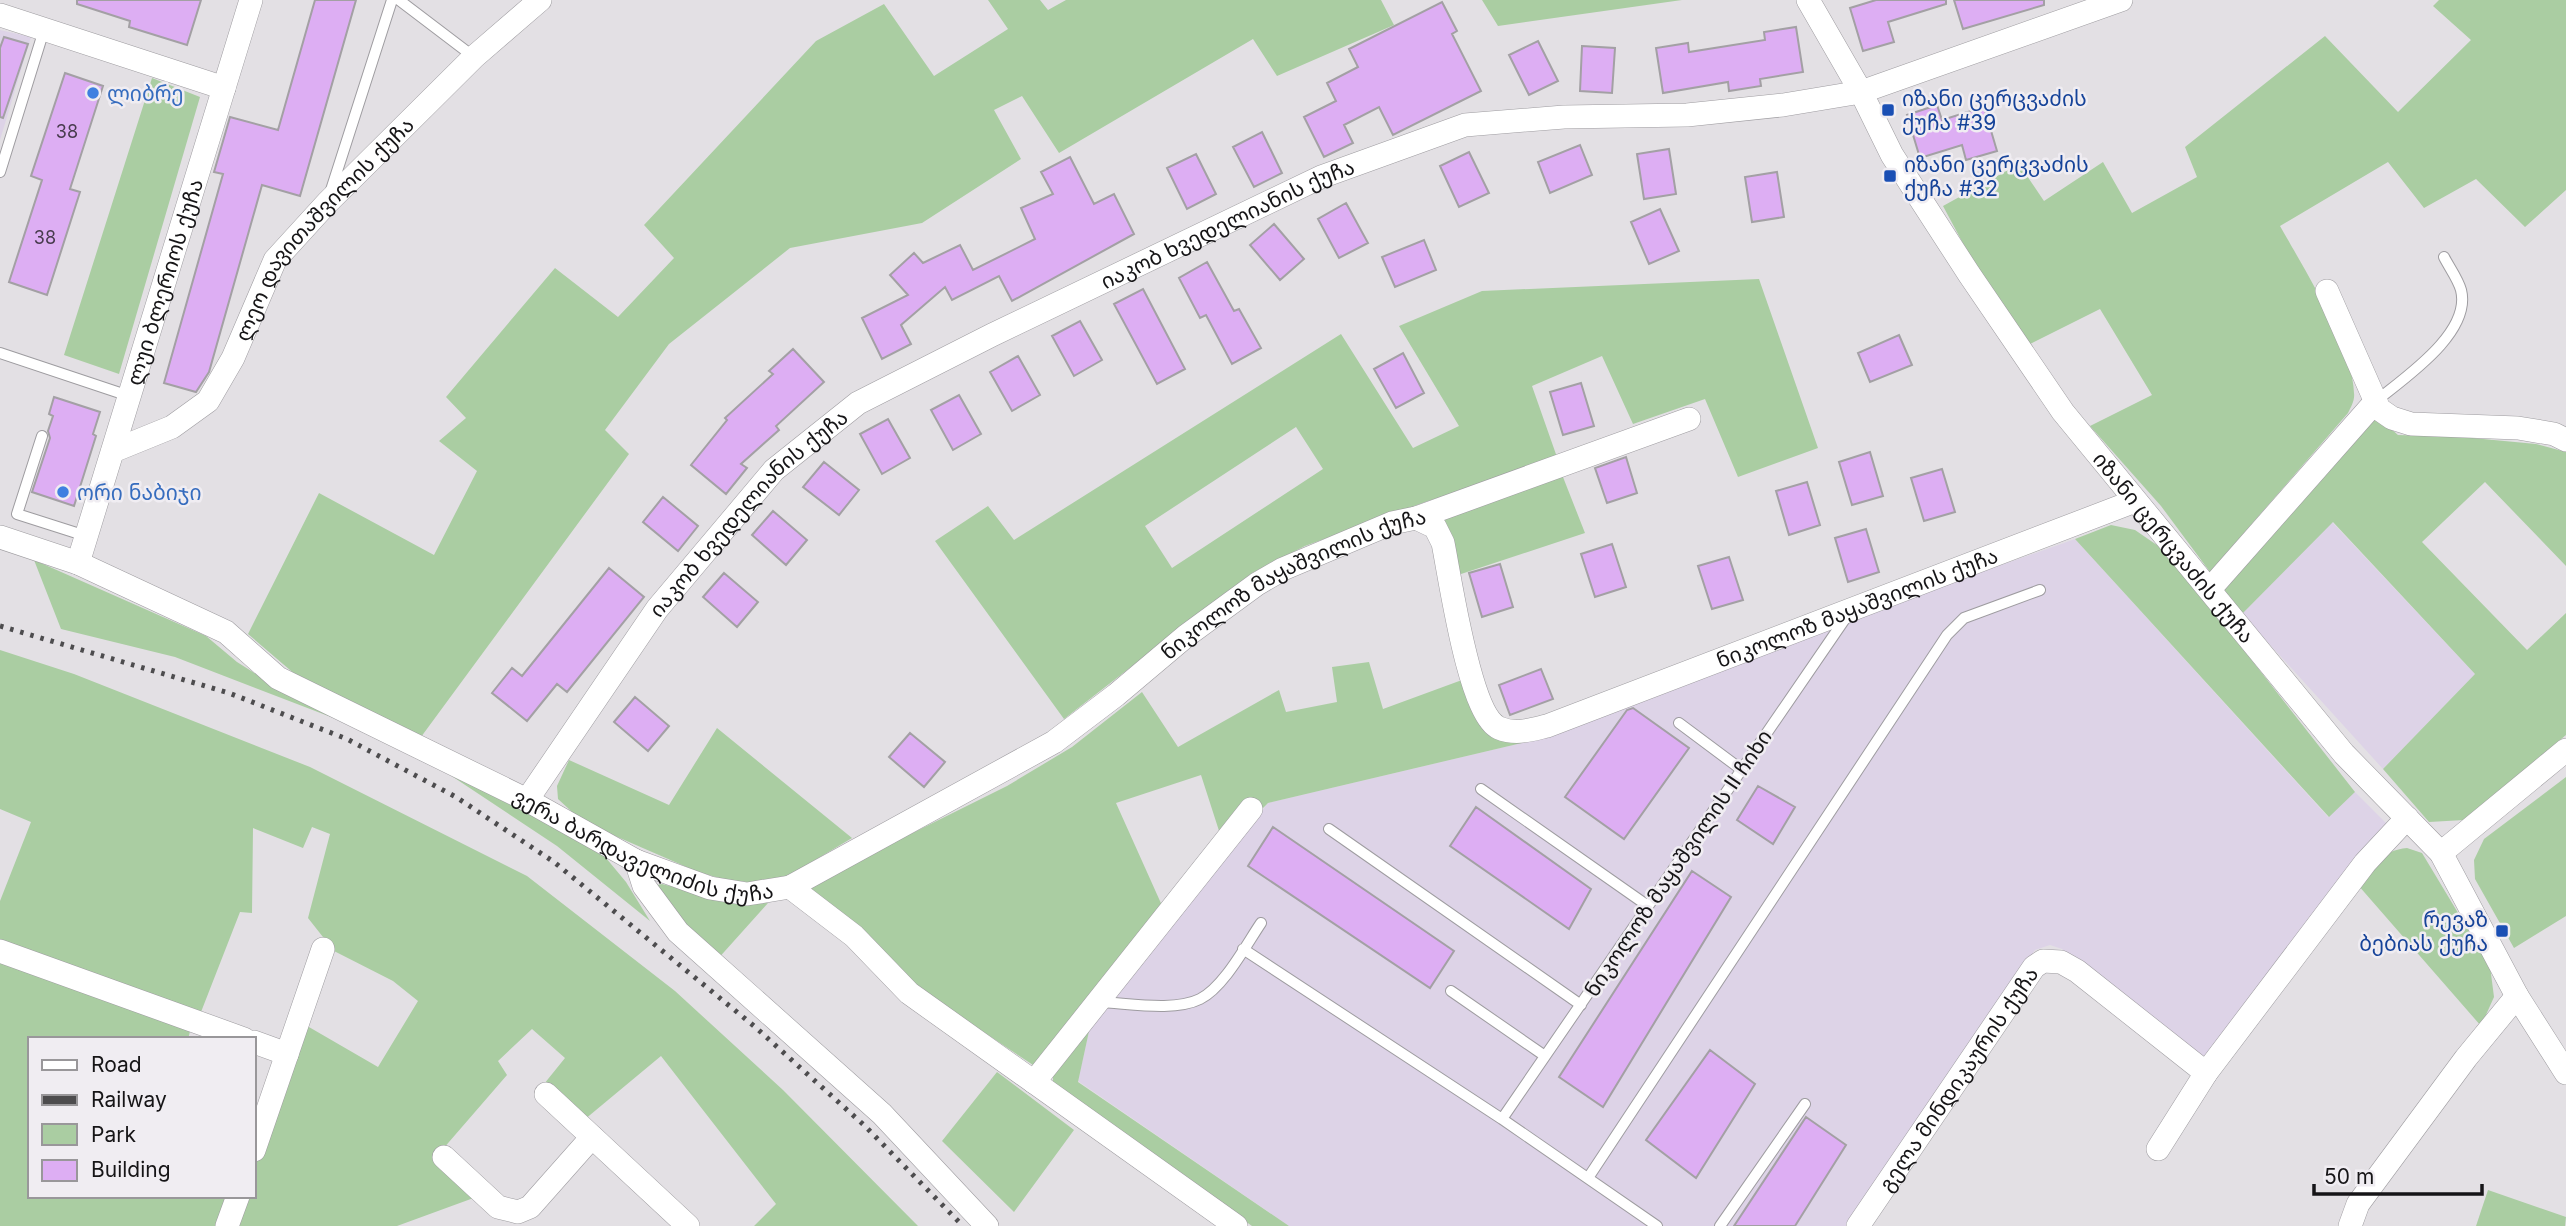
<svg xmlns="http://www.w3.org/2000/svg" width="2566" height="1226" viewBox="0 0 2566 1226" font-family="Inter,'Noto Sans Georgian',sans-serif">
	<rect width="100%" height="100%" fill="#e3e0e4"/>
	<!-- industrial -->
	<path fill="#ddd3e7" d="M0,30L31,37L0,140Z
		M2332,522L2475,674L2383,769L2242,614Z
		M2075,539L2328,817L2355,792L2386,823L2387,834L2214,1054L2197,1059L2062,949L2050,945L2035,950L1849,1226H1289L1078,1081L1091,1022L1268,803L1530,741L1896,602Z"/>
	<!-- green -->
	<path fill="#aacda2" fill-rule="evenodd" d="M988,0H1040L1048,10L1066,0H1381L1394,25L1277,76L1253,39L1059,153L1022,96L994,110L1021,159L922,223L790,248L669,344L605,430L629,454L421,737L297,676L248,634L319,493L434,555L477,471L439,441L466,418L446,397L555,268L618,317L674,258L644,225L816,41L884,4L934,76L1008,29Z
		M1482,0H1682L1498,26Z
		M2439,0H2566V190L2525,227L2476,179L2424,208L2388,162L2280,226C2304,269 2353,346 2354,393C2355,400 2351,407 2348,413L2210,572L2161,506L2090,426L2152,395L2100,309L2028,345L1980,275L1943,206L2019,164L2044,201L2103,162L2132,213L2197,177L2185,147L2325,36L2398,112L2471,40L2433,6Z
		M152,78L200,97L119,374L64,355Z
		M1759,279L1818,448L1738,477L1705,399L1633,424L1602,356L1532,386L1558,460L1428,501L1305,546L1252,573L1064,719L935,541L988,506L1014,540L1341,334L1413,448L1459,426L1399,326L1482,291ZM1296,427L1323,469L1172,568L1145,526Z
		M2375,415L2398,435L2462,437L2536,444L2566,452V566L2485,482L2422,542L2527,650L2566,613V735L2464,820L2429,822L2383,769L2475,674L2333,522L2242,614L2221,591Z
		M1561,472L1585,533L1458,575L1443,516Z
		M2111,525L2135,530L2167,552L2355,792L2329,817L2075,539Z
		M34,560L206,636L237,662L272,684L357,727L175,657L61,629Z
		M0,650L74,674L310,767L527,876L675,991L783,1090L918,1226H754L776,1204L661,1056L584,1120L544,1084L565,1058L532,1029L498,1061L507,1075L436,1157L479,1196L397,1226H232L242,1196H254V1164L302,1023L378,1067L418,1001L393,981L334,951L308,918L330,834L312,827L303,848L253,828L252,913L240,912L201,1012L0,941V901L31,822L0,809Z
		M1369,662L1383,709L1462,680L1530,741L1268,803L1259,812L1221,837L1201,775L1116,803L1164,910L1033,1065L913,985L811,890L816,881L1007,786L1072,747L1142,692L1178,747L1279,690L1286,712L1337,702L1332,667Z
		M717,728L852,838L790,875L754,883L723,879L698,872L583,822L558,799L557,786L569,760L669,805Z
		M438,767L579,834L606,858L626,882L650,921L557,846Z
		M2566,777V916L2514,948L2475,879L2474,860L2484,839Z
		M2407,848L2422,853L2490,966L2494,997L2481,1026L2358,885C2371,866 2383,850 2407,848Z
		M662,884L742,904L768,903L716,961L681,930L657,885Z
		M0,959L191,1028L188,1039H30V1196H231L221,1226H0Z
		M1091,1022L1078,1082L1289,1226H1252L1053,1082V1070Z
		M997,1072L1074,1130L1014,1212L942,1141Z
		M2488,1190L2566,1217L2565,1226H2476Z"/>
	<!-- building -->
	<path fill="#ddaef3" stroke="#a3a0a4" stroke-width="2" d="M77,0H201L187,45L129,27L130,21L77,4Z
		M315,0H356L300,196L262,185L209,372L196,392L164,383L223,174L214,172L230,117L278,130Z
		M1876,0H1946V4L1888,22L1894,42L1863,51L1850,8Z
		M1954,0H2044V5L1963,29Z
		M1442,2L1457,31L1452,34L1481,91L1393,135L1379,107L1344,125L1353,143L1324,157L1304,117L1336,101L1327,83L1358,67L1349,49Z
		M1796,27L1803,72L1760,79L1761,86L1729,91L1728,82L1663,93L1656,48L1688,43L1689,52L1765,40L1764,32Z
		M4,37L28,44L3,118L0,117V48Z
		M1538,41L1558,81L1529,95L1509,55Z
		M1582,46L1615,48L1612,93L1580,91Z
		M65,73L103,86L70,189L80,192L47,295L9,282L42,180L31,176Z
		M1937,105L1942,120L1984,107L1997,151L1966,160L1962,145L1920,158L1907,115Z
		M1262,132L1282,173L1254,187L1233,147Z
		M1580,145L1592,175L1550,193L1538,162Z
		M1669,149L1676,194L1644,199L1637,154Z
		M1469,152L1489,193L1459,207L1440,166Z
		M1196,154L1216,194L1187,209L1167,168Z
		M1070,157L1094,204L1114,194L1134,234L1012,301L999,276L952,300L945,287L901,325L911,344L882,359L862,318L908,295L890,275L914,253L923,263L960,245L973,270L1035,239L1021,208L1053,194L1041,172Z
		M1777,172L1784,217L1752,222L1745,177Z
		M1346,203L1368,243L1339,258L1318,219Z
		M1660,209L1679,251L1649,264L1631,222Z
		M1274,224L1304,259L1280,280L1250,245Z
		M1424,240L1436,270L1395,287L1382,257Z
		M1207,262L1234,311L1239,309L1261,348L1232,364L1206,315L1200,318L1179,278Z
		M1143,289L1185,369L1157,384L1114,304Z
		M1080,321L1102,360L1074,376L1052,336Z
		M1899,335L1912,365L1870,382L1858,353Z
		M793,349L824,382L776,426L779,430L741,464L747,468L726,494L691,465L727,420L725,418L773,374L769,371Z
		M1403,353L1424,393L1396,408L1374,369Z
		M1018,356L1040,395L1012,411L990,372Z
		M1581,383L1594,426L1563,435L1550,392Z
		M959,395L981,434L953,450L931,410Z
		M54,397L100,412L93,434L96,436L74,506L32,492L50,438L48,431L53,416L49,414Z
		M888,419L910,458L882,474L860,434Z
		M1870,452L1883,496L1852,505L1839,462Z
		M1626,457L1637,493L1607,503L1595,468Z
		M824,462L859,490L839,515L803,487Z
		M1942,469L1955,512L1924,521L1911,478Z
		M1807,482L1820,525L1789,535L1776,491Z
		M663,497L698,526L678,551L643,522Z
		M773,511L807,540L786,565L752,535Z
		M1866,529L1879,572L1848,582L1835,538Z
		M1612,544L1626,587L1595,597L1581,554Z
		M1729,557L1743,600L1712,609L1698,566Z
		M1500,564L1513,607L1482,617L1469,573Z
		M609,568L644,597L567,692L557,684L527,721L492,693L512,668L522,676Z
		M724,573L758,602L737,627L703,597Z
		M1541,669L1553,699L1510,715L1499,685Z
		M635,697L669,726L648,751L614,722Z
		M1633,708L1689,748L1624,839L1565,797L1627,710Z
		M910,733L945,762L924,787L889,757Z
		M1758,786L1795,807L1773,844L1737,820Z
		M1476,807L1591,889L1569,929L1450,846Z
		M1273,827L1454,951L1430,988L1248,866Z
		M1692,871L1731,897L1603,1107L1559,1077Z
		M1710,1050L1755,1084L1696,1178L1646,1140Z
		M1806,1117L1846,1145L1795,1226H1734Z"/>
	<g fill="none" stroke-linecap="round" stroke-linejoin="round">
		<!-- service casing -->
		<g stroke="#9e9ca0" stroke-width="12">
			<path id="service" d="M399,0L474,57
				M0,172L44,30
				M331,190L392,0
				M0,353L129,396
				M2376,401C2404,378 2472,333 2461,290C2458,279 2449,267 2444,257
				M42,436L17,514L86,536
				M1679,723L1742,770
				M1481,789L1648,906
				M1329,829L1581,1005
				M1243,949L1502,1119L1657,1226
				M1451,991L1545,1056
				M1098,1002C1128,1003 1174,1012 1200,999C1224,987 1246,945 1261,923
				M1502,1119L1847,616
				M1588,1178L1947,635L1964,618L2040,590
				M1720,1226L1805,1104"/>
		</g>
		<!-- minor casing -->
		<g stroke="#9e9ca0" stroke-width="24">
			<g id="minor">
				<path id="s1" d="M1808,0L1861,92L1892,155L1969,274L2063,412L2344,754L2441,853L2517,996L2566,1073"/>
				<path d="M0,15L224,88"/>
				<path d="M2327,291L2379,409L2392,418L2411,424L2518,428L2554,434L2566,440"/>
				<path id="s2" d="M113,451L172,427L208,401L233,358L275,260L327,203L474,57L540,0"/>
				<path id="s3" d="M1416,518L1435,527L1443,543C1450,577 1469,714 1499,728C1516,735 1530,730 1547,726L2135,501"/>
				<path id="s4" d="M0,537L78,563L226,632L278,678L527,800L636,861L710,888L747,894L790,887L1054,742L1116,695L1186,636L1257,584L1283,569L1392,523L1416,518L1689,419"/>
				<path id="s5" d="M78,563L251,0"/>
				<path d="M2210,589L2376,401"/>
				<path id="s6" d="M527,800L657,609L774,470L858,403L992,335L1321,177L1465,125L1564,117L1687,115L1783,105L1861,92L2121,0"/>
				<path d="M2441,853L2566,750"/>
				<path d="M636,861L644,886L678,932L882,1114L987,1226"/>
				<path d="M790,887L854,936L909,993L1236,1226"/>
				<path d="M0,951L244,1039"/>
				<path d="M254,1042L287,1054"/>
				<path d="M1034,1082L1251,809"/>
				<path d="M546,1094L688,1226"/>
				<path d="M2158,1149L2206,1073L2365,863L2407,818"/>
				<path d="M254,1150L323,949"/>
				<path d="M444,1157L498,1207L518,1212L530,1207L592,1137"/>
				<path d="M227,1226L238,1196"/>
				<path id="s7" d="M1858,1226L2034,967L2043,961L2061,962L2077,971L2206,1073"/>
				<path d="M2350,1226L2358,1204L2466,1058L2517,996"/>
			</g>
		</g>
		<!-- service -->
		<use href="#service" stroke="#fff" stroke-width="10"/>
		<!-- minor -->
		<use href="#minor" stroke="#fff" stroke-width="23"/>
		<!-- rail -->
		<path stroke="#4d4c4e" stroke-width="5" stroke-dasharray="3.5 7" stroke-linecap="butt" d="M0,626L229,693L347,739L456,797L554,862L754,1026L865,1126L963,1226"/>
	</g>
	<!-- markers -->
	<g fill="#3f7fe0" stroke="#f0edf2" stroke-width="2.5">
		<circle cx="93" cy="93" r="7"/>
		<circle cx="63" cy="492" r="7"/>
	</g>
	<g fill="#1a4fb4" stroke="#f0edf2" stroke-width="2.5">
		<rect x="1881" y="103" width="14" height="14" rx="3.5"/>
		<rect x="1883" y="169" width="14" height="14" rx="3.5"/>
		<rect x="2495" y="924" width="14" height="14" rx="3.5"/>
	</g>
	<g text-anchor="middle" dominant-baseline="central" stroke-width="5" stroke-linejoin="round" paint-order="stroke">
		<!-- number labels -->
		<g font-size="18" fill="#483b4e">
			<text x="67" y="131">38</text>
			<text x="45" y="237">38</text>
		</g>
		<!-- shop labels -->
		<g font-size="21" fill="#366cbe" stroke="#f0edf2" text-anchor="start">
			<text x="107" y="93">ლიბრე</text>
			<text x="77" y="492">ორი ნაბიჯი</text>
		</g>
		<!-- transit labels -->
		<g font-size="21" fill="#164399" stroke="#f0edf2" text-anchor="start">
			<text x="1902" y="98">იზანი ცერცვაძის<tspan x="1902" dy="24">ქუჩა #39</tspan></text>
			<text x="1904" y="164">იზანი ცერცვაძის<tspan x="1904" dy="24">ქუჩა #32</tspan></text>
			<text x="2488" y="919" text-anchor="end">რევაზ<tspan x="2488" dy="24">ბებიას ქუჩა</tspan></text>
		</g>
		<!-- street labels -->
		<g font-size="21" fill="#161517" stroke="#f0edf2">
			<text stroke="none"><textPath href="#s6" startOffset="931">იაკობ ხვედელიანის ქუჩა</textPath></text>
			<text stroke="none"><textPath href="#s2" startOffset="318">ლეო დავითაშვილის ქუჩა</textPath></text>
			<text stroke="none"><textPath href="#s5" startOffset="294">ლუი ბლერიოს ქუჩა</textPath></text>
			<text stroke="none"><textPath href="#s6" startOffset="364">იაკობ ხვედელიანის ქუჩა</textPath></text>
			<text stroke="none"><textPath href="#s1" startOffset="660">იზანი ცერცვაძის ქუჩა</textPath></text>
			<text stroke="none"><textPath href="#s4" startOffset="1468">ნიკოლოზ მაყაშვილის ქუჩა</textPath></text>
			<text stroke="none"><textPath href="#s3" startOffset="616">ნიკოლოზ მაყაშვილის ქუჩა</textPath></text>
			<text stroke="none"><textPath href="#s4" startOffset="719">ვერა ბარდაველიძის ქუჩა</textPath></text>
			<text transform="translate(1678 863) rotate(-56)">ნიკოლოზ მაყაშვილის II ჩიხი</text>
			<text stroke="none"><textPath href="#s7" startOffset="178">გელა მინდიკაურის ქუჩა</textPath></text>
		</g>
	</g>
	<!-- legend -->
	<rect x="28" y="1037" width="228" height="161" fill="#f0edf2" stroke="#99979a" stroke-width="2"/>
	<rect x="42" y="1060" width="35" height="10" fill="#ffffff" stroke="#99979a" stroke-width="2"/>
	<text x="91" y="1072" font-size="21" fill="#161517">Road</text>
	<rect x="42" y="1095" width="35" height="10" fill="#4d4c4e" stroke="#99979a" stroke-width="2"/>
	<text x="91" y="1107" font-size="21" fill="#161517">Railway</text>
	<rect x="42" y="1124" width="35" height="21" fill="#aacda2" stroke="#99979a" stroke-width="2"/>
	<text x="91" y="1142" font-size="21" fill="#161517">Park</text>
	<rect x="42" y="1160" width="35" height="21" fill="#ddaef3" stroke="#99979a" stroke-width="2"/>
	<text x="91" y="1177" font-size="21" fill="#161517">Building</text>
	<!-- scale -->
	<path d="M2314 1184v10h168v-10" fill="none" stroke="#161517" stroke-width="3.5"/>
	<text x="2324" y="1184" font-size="21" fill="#161517" stroke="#f0edf2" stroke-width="5" paint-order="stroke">50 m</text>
</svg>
